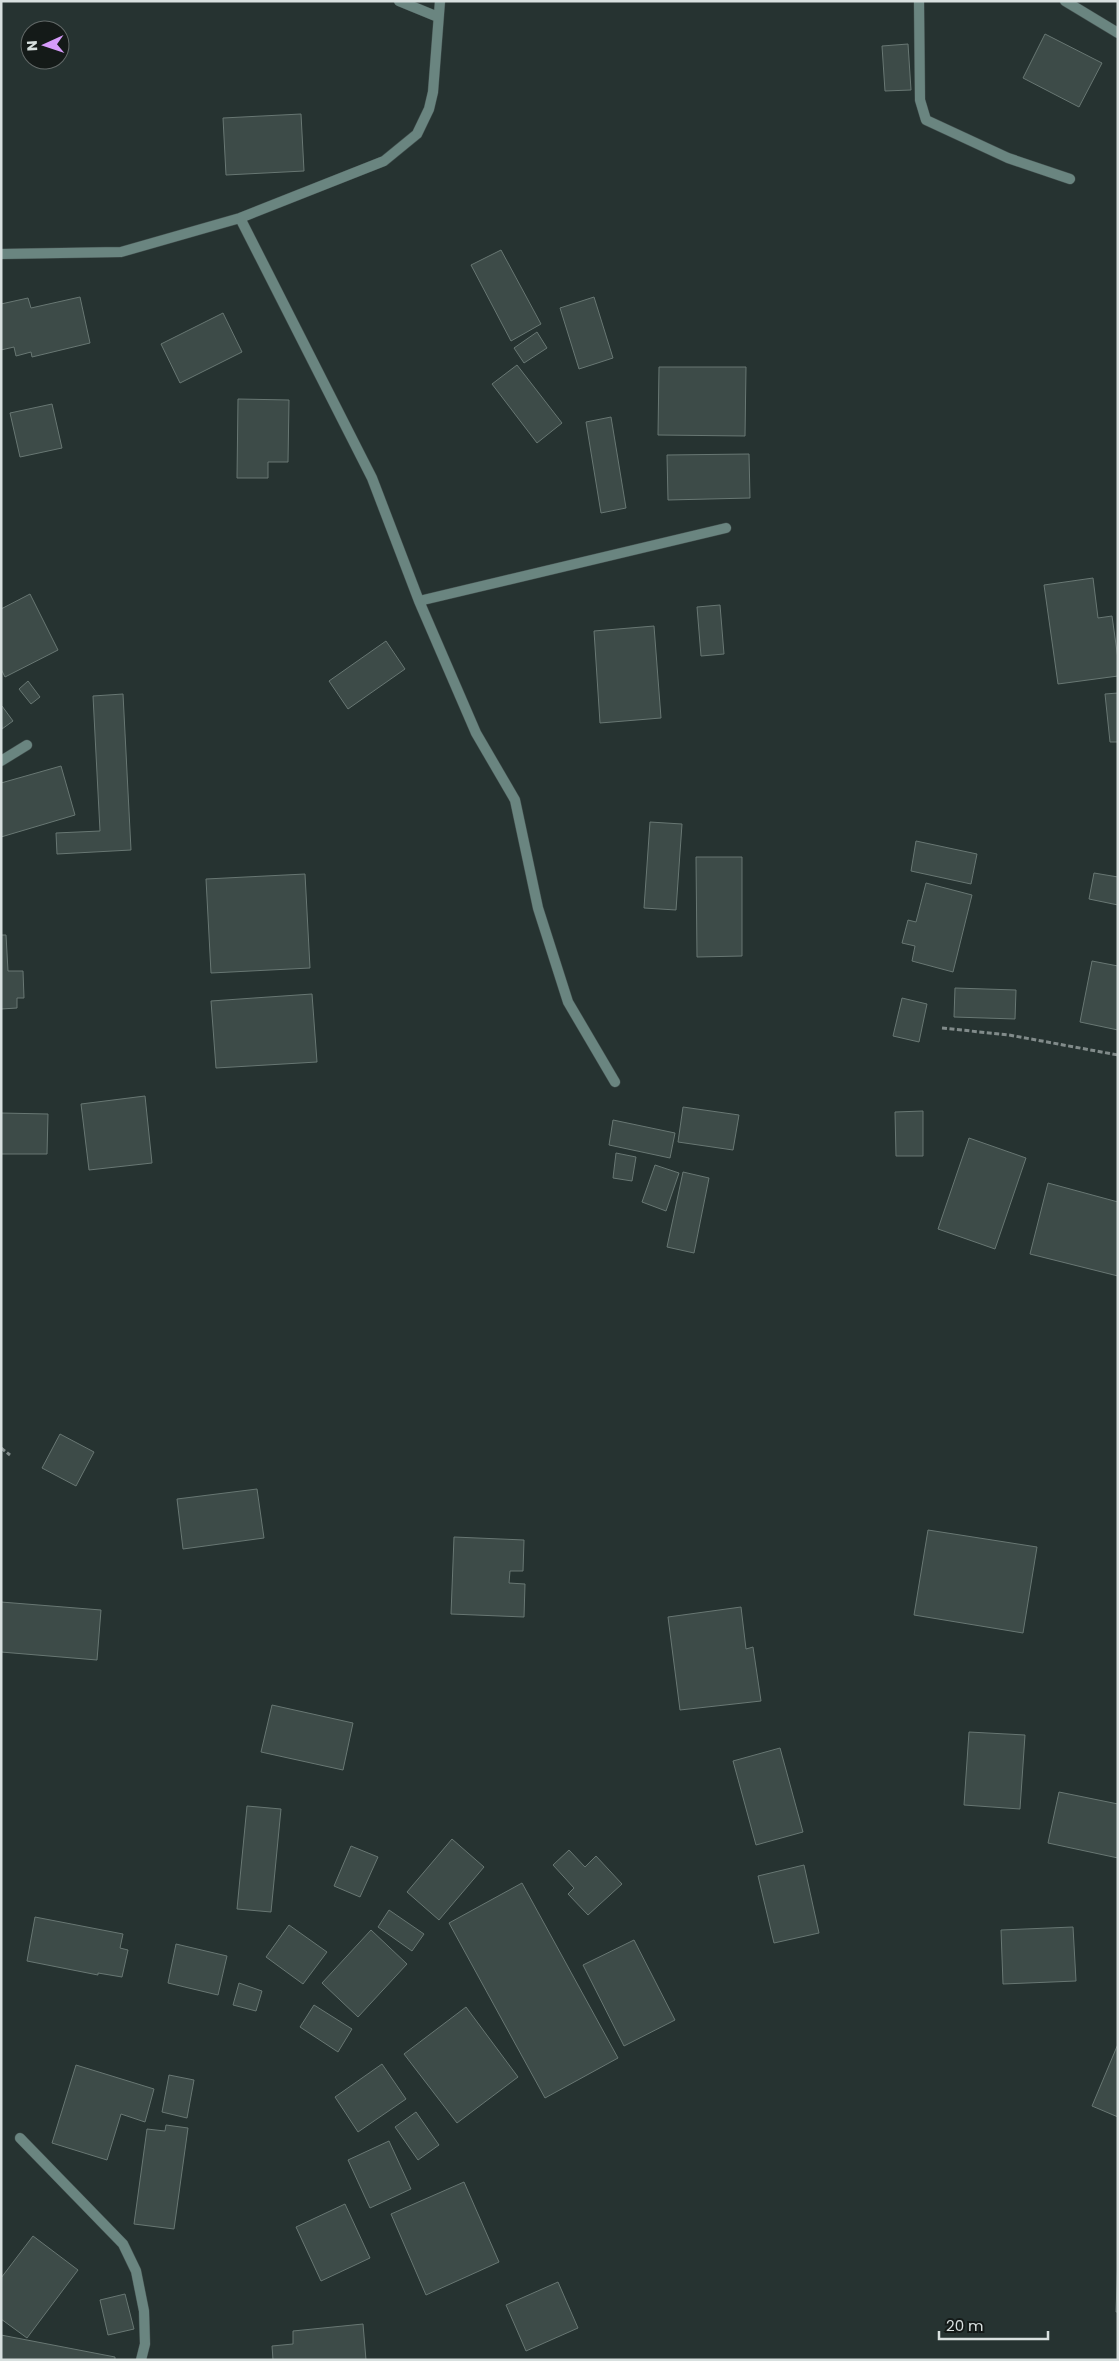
<svg xmlns="http://www.w3.org/2000/svg" width="1119" height="2361" viewBox="0 0 1119 2361" font-family="Poppins,sans-serif">
	<rect width="100%" height="100%" fill="#263331"/>
	<!-- building -->
	<path fill="#3d4b48" stroke="#687773" d="M1045,34L1102,63L1079,107L1023,78Z
		M908,44L911,90L885,91L882,46Z
		M301,114L304,171L226,175L223,118Z
		M501,250L541,324L511,341L471,265Z
		M80,297L90,343L32,357L31,352L16,356L14,347L1,350V304L28,298L31,308Z
		M594,297L613,358L579,369L560,308Z
		M223,313L242,352L180,383L161,344Z
		M537,332L547,348L524,363L514,348Z
		M517,365L562,423L537,443L492,384Z
		M659,367H746L745,436L658,435Z
		M238,399L289,400L288,462H268V478H237Z
		M52,404L62,448L20,457L10,413Z
		M611,417L626,508L601,513L586,422Z
		M749,454L750,498L668,500L667,455Z
		M1093,578L1098,618L1112,616L1118,659V676L1058,684L1044,585Z
		M30,594L58,650L5,677L1,669V609Z
		M720,605L724,654L701,656L697,607Z
		M654,626L661,718L600,723L594,631Z
		M386,641L405,669L348,709L329,681Z
		M28,681L40,697L31,704L19,689Z
		M1118,693V742H1110L1105,694Z
		M123,694L131,850L57,854L56,833L100,831L93,696Z
		M2,706L13,721L2,729L1,707Z
		M61,766L75,815L1,837V783Z
		M650,822L682,824L676,910L644,908Z
		M916,841L977,854L971,884L911,871Z
		M696,857H742V956L697,957Z
		M1094,873L1118,877V905L1089,899Z
		M305,874L310,968L211,973L206,879Z
		M926,883L972,895L953,972L912,961L915,946L902,943L908,920L916,922Z
		M1,935H6L8,971H23L24,998H17V1008L1,1009Z
		M1092,961L1118,966V1030L1080,1022Z
		M955,988L1016,990L1015,1019L954,1017Z
		M312,994L317,1062L216,1068L211,1001Z
		M902,998L927,1004L919,1042L893,1036Z
		M145,1096L152,1163L89,1170L81,1104Z
		M683,1107L739,1115L733,1150L678,1142Z
		M923,1111V1156H896L895,1112Z
		M1,1113L48,1114L47,1154H1Z
		M613,1120L675,1133L670,1158L609,1145Z
		M969,1138L1026,1158L995,1249L938,1229Z
		M616,1153L636,1157L632,1181L613,1178Z
		M655,1165L679,1173L666,1211L642,1202Z
		M683,1172L709,1178L694,1253L667,1247Z
		M1048,1183L1118,1202V1276L1030,1254Z
		M60,1434L94,1452L76,1486L42,1468Z
		M257,1489L264,1538L183,1549L177,1499Z
		M928,1530L1037,1547L1023,1633L914,1615Z
		M454,1537L524,1540L523,1571H510L509,1583L525,1584L524,1617L451,1614Z
		M1,1602L101,1610L97,1660L1,1652Z
		M741,1607L746,1649L753,1647L761,1701L680,1710L668,1617Z
		M272,1705L353,1723L343,1770L261,1752Z
		M969,1732L1025,1735L1020,1809L964,1805Z
		M780,1748L803,1832L756,1845L733,1761Z
		M1059,1792L1118,1804V1858L1048,1843Z
		M247,1806L281,1809L271,1912L237,1909Z
		M452,1839L484,1867L439,1920L407,1892Z
		M351,1846L378,1857L360,1897L334,1886Z
		M569,1850L585,1867L596,1856L622,1884L588,1915L568,1894L574,1888L553,1865Z
		M804,1865L819,1933L774,1943L758,1876Z
		M522,1883L618,2058L545,2098L449,1923Z
		M389,1910L424,1934L412,1951L378,1927Z
		M35,1917L123,1934L120,1948L128,1950L122,1977L98,1973V1975L27,1961Z
		M289,1925L327,1952L303,1984L266,1957Z
		M1073,1927L1076,1981L1003,1984L1001,1930Z
		M371,1930L407,1964L358,2017L322,1983Z
		M634,1940L675,2020L624,2046L583,1965Z
		M176,1944L227,1956L218,1995L168,1983Z
		M239,1983L262,1991L256,2011L233,2005Z
		M314,2005L352,2029L338,2052L300,2027Z
		M466,2007L518,2077L457,2123L404,2054Z
		M1118,2044V2117L1092,2106Z
		M382,2064L406,2099L358,2132L335,2097Z
		M76,2065L154,2089L145,2122L121,2114L107,2160L52,2143Z
		M169,2075L194,2080L187,2118L162,2112Z
		M416,2112L439,2145L418,2160L395,2127Z
		M166,2125L188,2128L174,2229L134,2224L147,2129L165,2131Z
		M389,2141L411,2189L370,2208L348,2160Z
		M464,2182L499,2262L426,2295L391,2214Z
		M345,2204L370,2258L321,2281L296,2227Z
		M33,2236L78,2270L27,2338L1,2319V2278Z
		M1118,2255V2312H1116Z
		M558,2282L578,2328L526,2351L506,2305Z
		M125,2294L134,2329L108,2335L100,2300Z
		M363,2324L366,2360H273L272,2346L293,2344V2331Z
		M1,2335L115,2357V2360H1Z"/>
	<g fill="none" stroke-linecap="round" stroke-linejoin="round">
		<!-- street casing -->
		<g stroke="#424f4d" stroke-width="11">
			<path id="street" d="M399,1L438,17
				M919,1L920,100L926,120L1008,158L1070,179
				M1065,1L1118,33
				M240,218L372,478L419,601L476,733L515,800L538,908L568,1002L615,1082
				M1,254L121,252L240,218L384,161L417,134L429,109L433,92L440,1
				M419,601L726,528
				M1,761L27,745
				M20,2138L123,2244L136,2271L144,2311L145,2344L141,2360"/>
		</g>
		<!-- path -->
		<path stroke="#818b8a" stroke-width="3" stroke-dasharray="5 2.5" stroke-linecap="butt" d="M942,1028L1009,1035L1118,1055
			M1,1448L10,1455"/>
		<!-- street -->
		<use href="#street" stroke="#6a8580" stroke-width="10"/>
	</g>
	<!-- border -->
	<rect width="1119" height="2361" fill="none" stroke="#d8e0df" stroke-width="5"/>
	<!-- north arrow -->
	<g transform="translate(45 45) rotate(267)"><circle r="24" fill="#141a18" stroke="#626968"/>
	<path d="M0-4L9 19L0 12L-9 19Z" fill="#d69bfa"/>
	<text y="-8" font-size="14" font-weight="bold" text-anchor="middle" fill="#d8e0df">N</text>
	</g>
	<!-- scale -->
	<path d="M939 2331v8h109v-8" fill="none" stroke="#d8e0df" stroke-width="2.5"/>
	<text x="946" y="2331" font-size="15" fill="#d8e0df" stroke="#141a18" stroke-width="4" paint-order="stroke">20 m</text>
</svg>
